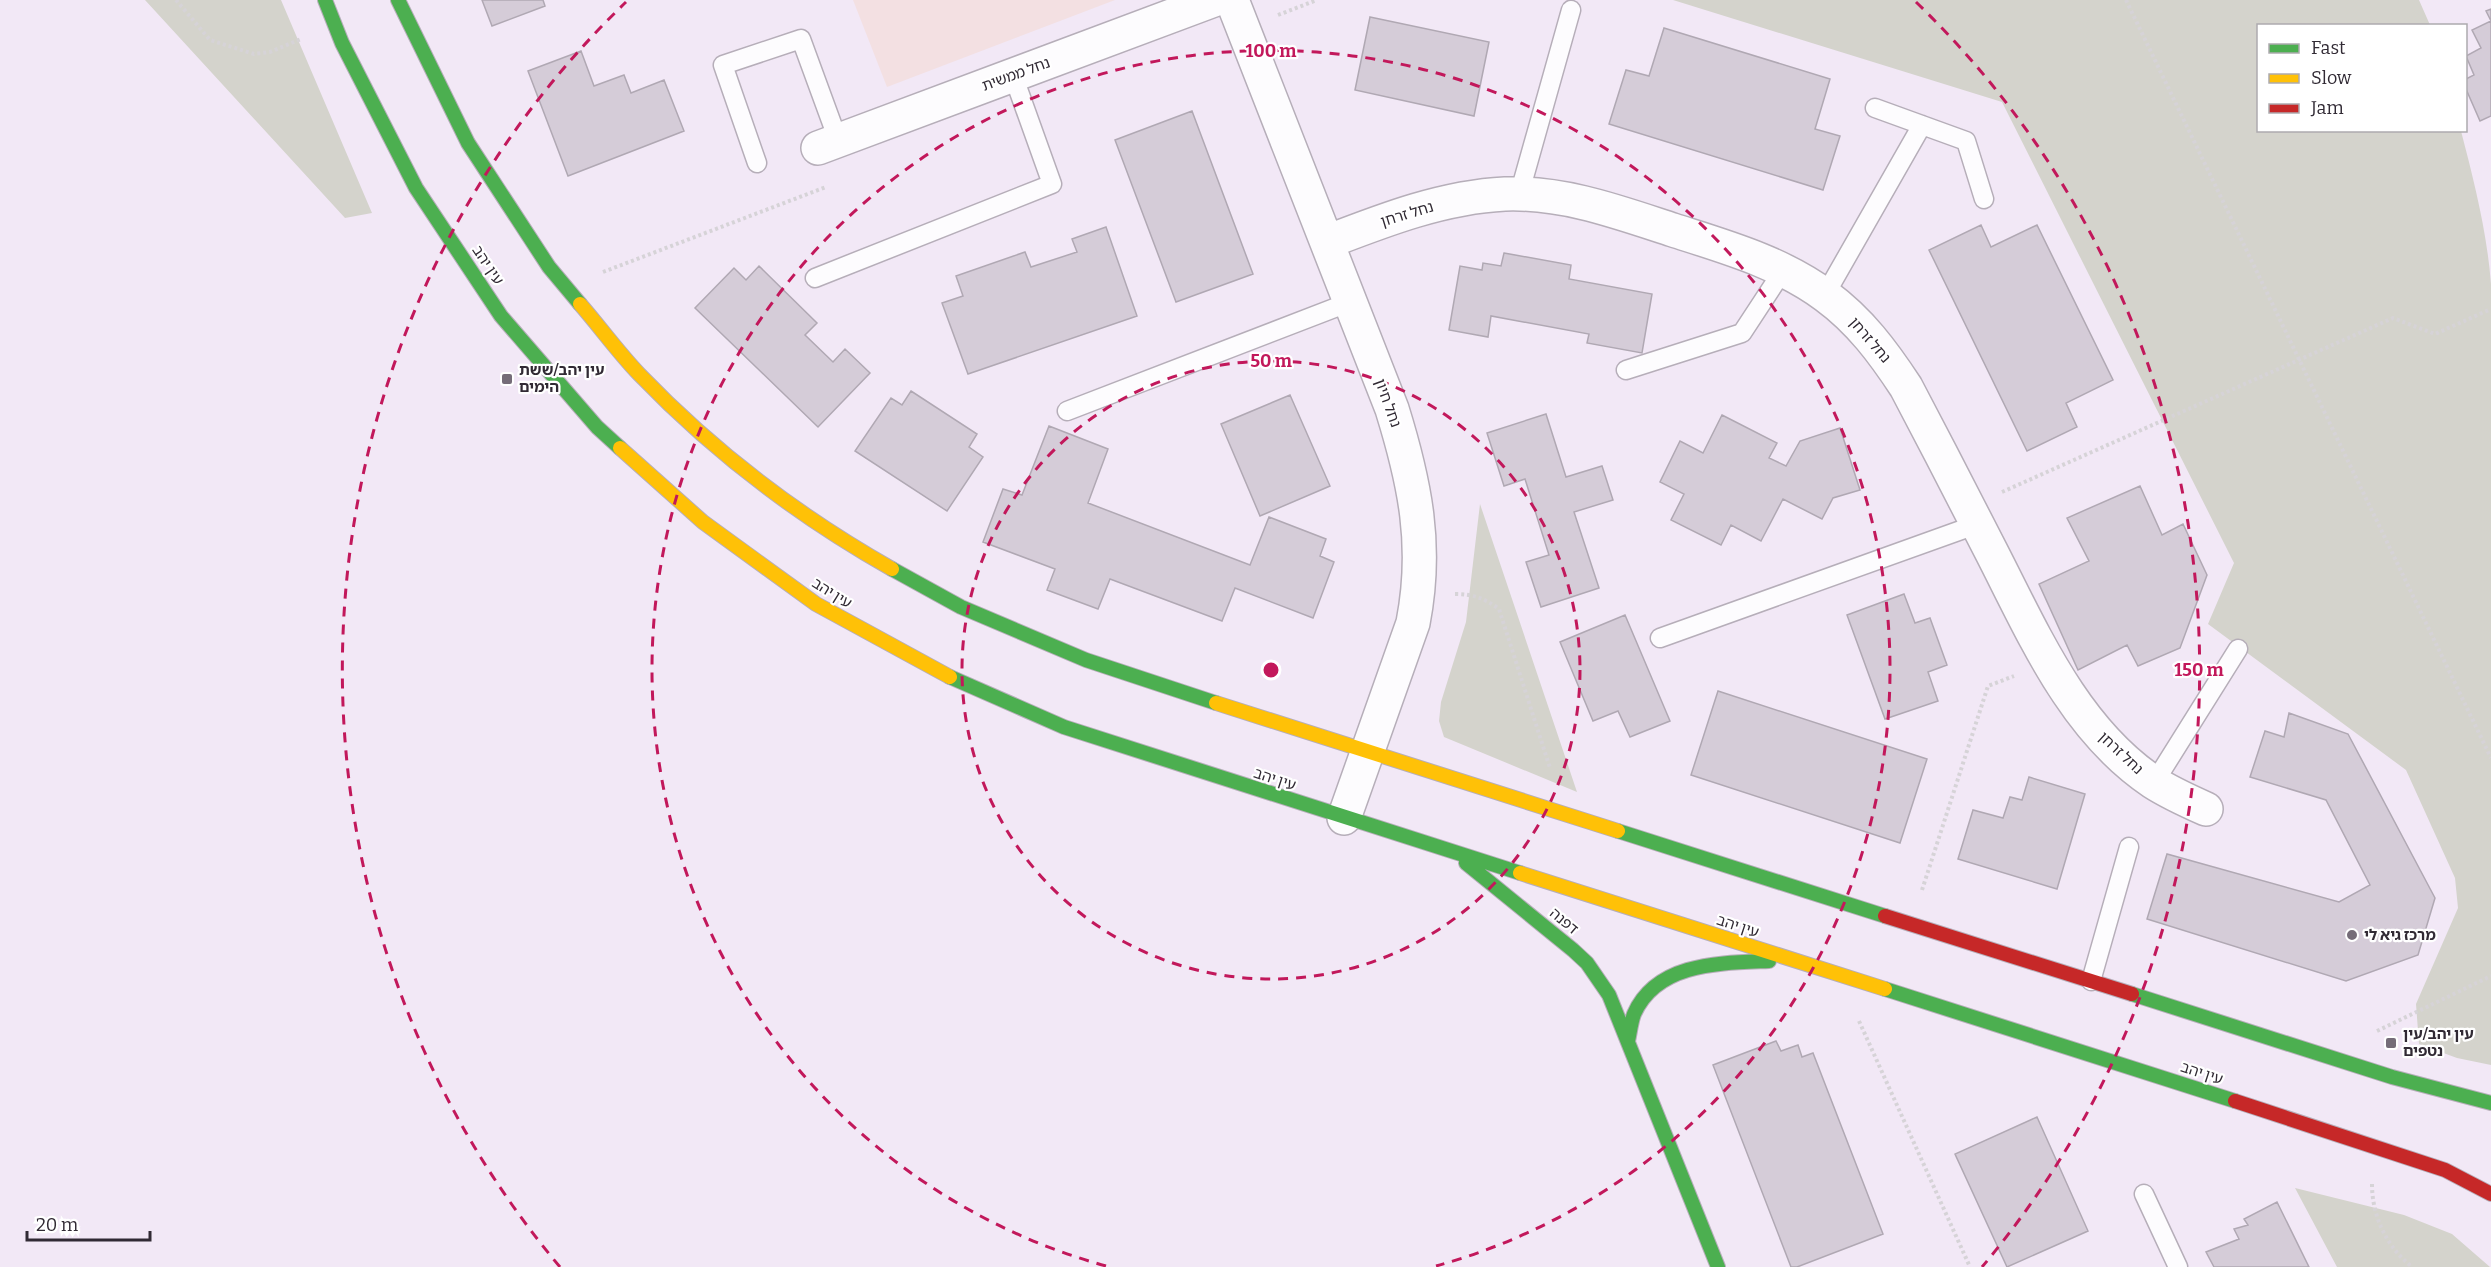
<svg xmlns="http://www.w3.org/2000/svg" width="2491" height="1267" viewBox="0 0 2491 1267" font-family="Bitter,'Noto Sans Hebrew',serif">
	<rect width="100%" height="100%" fill="#f2e8f6"/>
	<!-- education -->
	<path fill="#f3e0e2" d="M853,0H1115L887,87Z"/>
	<!-- green -->
	<path fill="#d4d3cc" d="M145,0H281L372,213L345,218Z
		M1673,0H2419L2430,25L2258,26V130L2461,131C2474,181 2487,232 2491,284V1065L2457,1058L2419,1044L2416,1004L2458,908L2455,878L2406,770L2208,624L2234,563L2002,102Z
		M1480,504L1577,792L1444,737L1439,721L1441,702L1466,622Z
		M2295,1188L2404,1215L2452,1234L2490,1267H2337Z"/>
	<!-- building -->
	<path fill="#d5ccd8" stroke="#b0a8b3" stroke-width="1.5" d="M482,0H543L545,6L492,26Z
		M2491,9V116L2480,121L2466,89V79L2474,75L2466,56L2481,48L2472,30L2491,21L2486,11Z
		M1370,17L1489,42L1474,116L1355,90Z
		M1664,28L1830,79L1815,129L1840,136L1823,190L1609,124L1626,70L1649,76Z
		M581,51L594,86L624,75L631,93L664,80L684,131L568,176L528,71Z
		M1192,111L1253,274L1176,302L1115,140Z
		M1981,225L1991,247L2037,225L2113,380L2066,403L2077,427L2027,451L1929,250Z
		M1106,227L1137,316L968,374L942,303L963,296L956,276L1025,252L1031,267L1077,252L1072,239Z
		M1504,253L1571,265L1569,279L1652,294L1642,353L1587,343L1589,334L1491,316L1488,337L1449,330L1460,266L1482,270L1483,263L1501,266Z
		M759,266L817,323L805,335L833,362L845,349L870,373L818,427L695,308L734,268L746,280Z
		M911,391L977,434L969,447L983,457L947,511L855,451L891,398L902,405Z
		M1290,395L1330,486L1260,516L1221,424Z
		M1546,414L1566,477L1602,466L1613,500L1574,512L1599,588L1541,607L1526,562L1549,555L1525,479L1504,486L1487,433Z
		M1722,415L1777,443L1769,458L1786,466L1800,441L1840,428L1860,490L1833,498L1822,519L1783,499L1761,541L1731,525L1721,545L1671,520L1684,494L1660,482L1680,441L1703,453Z
		M1049,426L1108,449L1088,503L1250,565L1269,517L1326,539L1320,556L1334,562L1313,618L1235,588L1222,621L1110,579L1098,609L1047,590L1055,569L983,542L1003,489L1022,495Z
		M2140,486L2162,535L2183,524L2207,575L2180,648L2138,666L2127,645L2078,670L2039,584L2089,561L2067,518Z
		M1904,594L1915,623L1930,618L1947,665L1928,672L1938,701L1885,719L1847,615Z
		M1625,615L1670,721L1630,737L1618,711L1593,721L1560,642Z
		M1718,691L1927,759L1900,843L1691,775Z
		M2289,713L2348,734L2435,898L2418,955L2346,981L2147,919L2167,854L2339,902L2370,885L2326,800L2250,777L2265,731L2284,737Z
		M2029,777L2085,794L2057,889L1958,859L1973,810L2003,818L2010,797L2022,800Z
		M1776,1041L1781,1051L1798,1045L1802,1057L1813,1053L1883,1234L1797,1267H1791L1713,1065Z
		M2037,1117L2088,1231L2007,1267L1955,1154Z
		M2277,1202L2309,1267H2214L2206,1252L2239,1239L2234,1229L2248,1225L2244,1219Z"/>
	<g fill="none" stroke-linecap="round" stroke-linejoin="round">
		<!-- lane casing -->
		<g stroke="#b6aeb9" stroke-width="21">
			<path id="lane" d="M1875,108L1966,141L1984,199
				M757,163L723,65L801,39L838,140
				M1519,195L1571,10
				M815,278L1052,184L1013,75
				M1825,295L1922,125
				M1626,370L1742,333L1784,269
				M1067,411L1350,302
				M1660,638L1978,524
				M2154,783L2238,649
				M2091,981L2129,847
				M2144,1194L2178,1267"/>
		</g>
		<!-- street casing -->
		<g stroke="#b6aeb9" stroke-width="36">
			<path id="street" d="M1232,0L1392,409C1415,483 1428,546 1413,623L1344,818
				M818,148L1214,0
				M1327,242C1384,220 1443,197 1505,194C1564,192 1618,212 1673,230C1726,247 1780,262 1826,296C1860,321 1883,352 1906,387C1935,442 1964,498 1992,553C2034,635 2074,729 2153,782C2170,793 2188,801 2206,809"/>
		</g>
		<!-- fast casing -->
		<g stroke="#b6aeb9" stroke-width="16">
			<path id="fast" d="M325,0L342,43L416,188L501,316L597,427L620,448
				M398,0L468,143L549,267L580,304
				M892,569L961,607L1086,660L1216,703
				M950,677L1064,727L1520,873
				M1618,831L1885,916
				M1466,863L1573,950L1587,963L1609,995L1718,1267
				M1885,989L2235,1101
				M2132,994L2392,1077L2491,1103
				M1628,1041C1630,1032 1631,1022 1634,1014C1657,962 1721,963 1769,961"/>
		</g>
		<!-- slow casing -->
		<g stroke="#b6aeb9" stroke-width="16">
			<path id="slow" d="M580,304C600,327 618,352 639,374C713,451 800,517 892,569
				M620,448L703,522L816,604L950,677
				M1216,703L1618,831
				M1520,873L1885,989"/>
		</g>
		<!-- jam casing -->
		<g stroke="#b6aeb9" stroke-width="16">
			<path id="jam" d="M1885,916L2132,994
				M2235,1101L2445,1170L2491,1194"/>
		</g>
		<!-- path -->
		<path stroke="#d6d3d7" stroke-width="4" stroke-dasharray="3 3" stroke-linecap="butt" d="M176,0L210,40L254,54L270,52L301,39
			M2126,0L2491,758
			M1278,15L1317,0
			M603,272L826,187
			M2002,492L2393,318L2435,334L2491,309
			M1455,594C1473,594 1484,598 1499,609L1550,768
			M1922,890L1988,686L2014,676
			M1859,1021L1970,1267
			M2377,1031L2491,976
			M2372,1184C2372,1217 2387,1247 2412,1267"/>
		<!-- lane -->
		<use href="#lane" stroke="#fdfcfe" stroke-width="18"/>
		<!-- street -->
		<use href="#street" stroke="#fdfcfe" stroke-width="33"/>
		<!-- fast -->
		<use href="#fast" stroke="#4caf50" stroke-width="14"/>
		<!-- slow -->
		<use href="#slow" stroke="#ffc107" stroke-width="14"/>
		<!-- jam -->
		<use href="#jam" stroke="#c62828" stroke-width="14"/>
	</g>
	<!-- distance rings -->
	<g fill="none" stroke="#c2185b" stroke-width="3" stroke-dasharray="10 8">
		<circle cx="1271" cy="670" r="309"/>
		<path d="M1106 1266A619 619 0 1 1 1436 1266"/>
		<path d="M560 1267A928 928 0 0 1 626 2M1916 2A928 928 0 0 1 1982 1267"/>
	</g>
	<!-- markers -->
	<g fill="#756c78" stroke="#fff" stroke-width="2">
		<rect x="501" y="373" width="12" height="12" rx="3"/>
		<circle cx="2352" cy="935" r="6"/>
		<rect x="2385" y="1037" width="12" height="12" rx="3"/>
	</g>
	<g text-anchor="middle" dominant-baseline="central" stroke-width="4.5" stroke-linejoin="round" paint-order="stroke">
		<!-- street labels -->
		<g font-size="15" fill="#312a34" stroke="#fff">
			<text transform="translate(1016 74) rotate(-20)">נחל ממשית</text>
			<text transform="translate(1407 214) rotate(-17)">נחל זרחן</text>
			<text transform="translate(488 265) rotate(56)">עין יהב</text>
			<text transform="translate(1870 340) rotate(49)">נחל זרחן</text>
			<text transform="translate(1388 403) rotate(70)">נחל חיון</text>
			<text transform="translate(832 593) rotate(32)">עין יהב</text>
			<text transform="translate(2121 753) rotate(43)">נחל זרחן</text>
			<text transform="translate(1275 779) rotate(18)">עין יהב</text>
			<text transform="translate(1564 921) rotate(40)">דפנה</text>
			<text transform="translate(1738 926) rotate(18)">עין יהב</text>
			<text transform="translate(2202 1073) rotate(18)">עין יהב</text>
		</g>
		<!-- poi labels -->
		<g font-size="15" font-weight="bold" fill="#312a34" stroke="#fff" text-anchor="start">
			<text x="519" y="370">עין יהב/ששת<tspan x="519" dy="17">הימים</tspan></text>
			<text x="2364" y="935">מרכז גיא לי</text>
			<text x="2403" y="1034">עין יהב/עין<tspan x="2403" dy="17">נטפים</tspan></text>
		</g>
	</g>
	<circle cx="1271" cy="670" r="9" fill="#c2185b" stroke="#fff" stroke-width="3"/>
	<g font-size="18" text-anchor="middle" font-weight="bold" fill="#c2185b" stroke="#fff" stroke-width="4.5" stroke-linejoin="round" paint-order="stroke">
		<text x="1271" y="57">100 m</text>
		<text x="1271" y="367">50 m</text>
		<text x="2199" y="676">150 m</text>
	</g>
	<!-- legend -->
	<rect x="2257" y="24" width="210" height="108" fill="#ffffff" stroke="#adaaae" stroke-width="1.5"/>
	<rect x="2269" y="44" width="30" height="9" fill="#4caf50" stroke="#adaaae" stroke-width="1.5"/>
	<text x="2311" y="54" font-size="18" fill="#312a34">Fast</text>
	<rect x="2269" y="74" width="30" height="9" fill="#ffc107" stroke="#adaaae" stroke-width="1.5"/>
	<text x="2311" y="84" font-size="18" fill="#312a34">Slow</text>
	<rect x="2269" y="104" width="30" height="9" fill="#c62828" stroke="#adaaae" stroke-width="1.5"/>
	<text x="2311" y="114" font-size="18" fill="#312a34">Jam</text>
	<!-- scale -->
	<path d="M27 1231v9h123v-9" fill="none" stroke="#312a34" stroke-width="3"/>
	<text x="36" y="1231" font-size="18" fill="#312a34" stroke="#ffffff" stroke-width="4.5" paint-order="stroke">20 m</text>
</svg>
